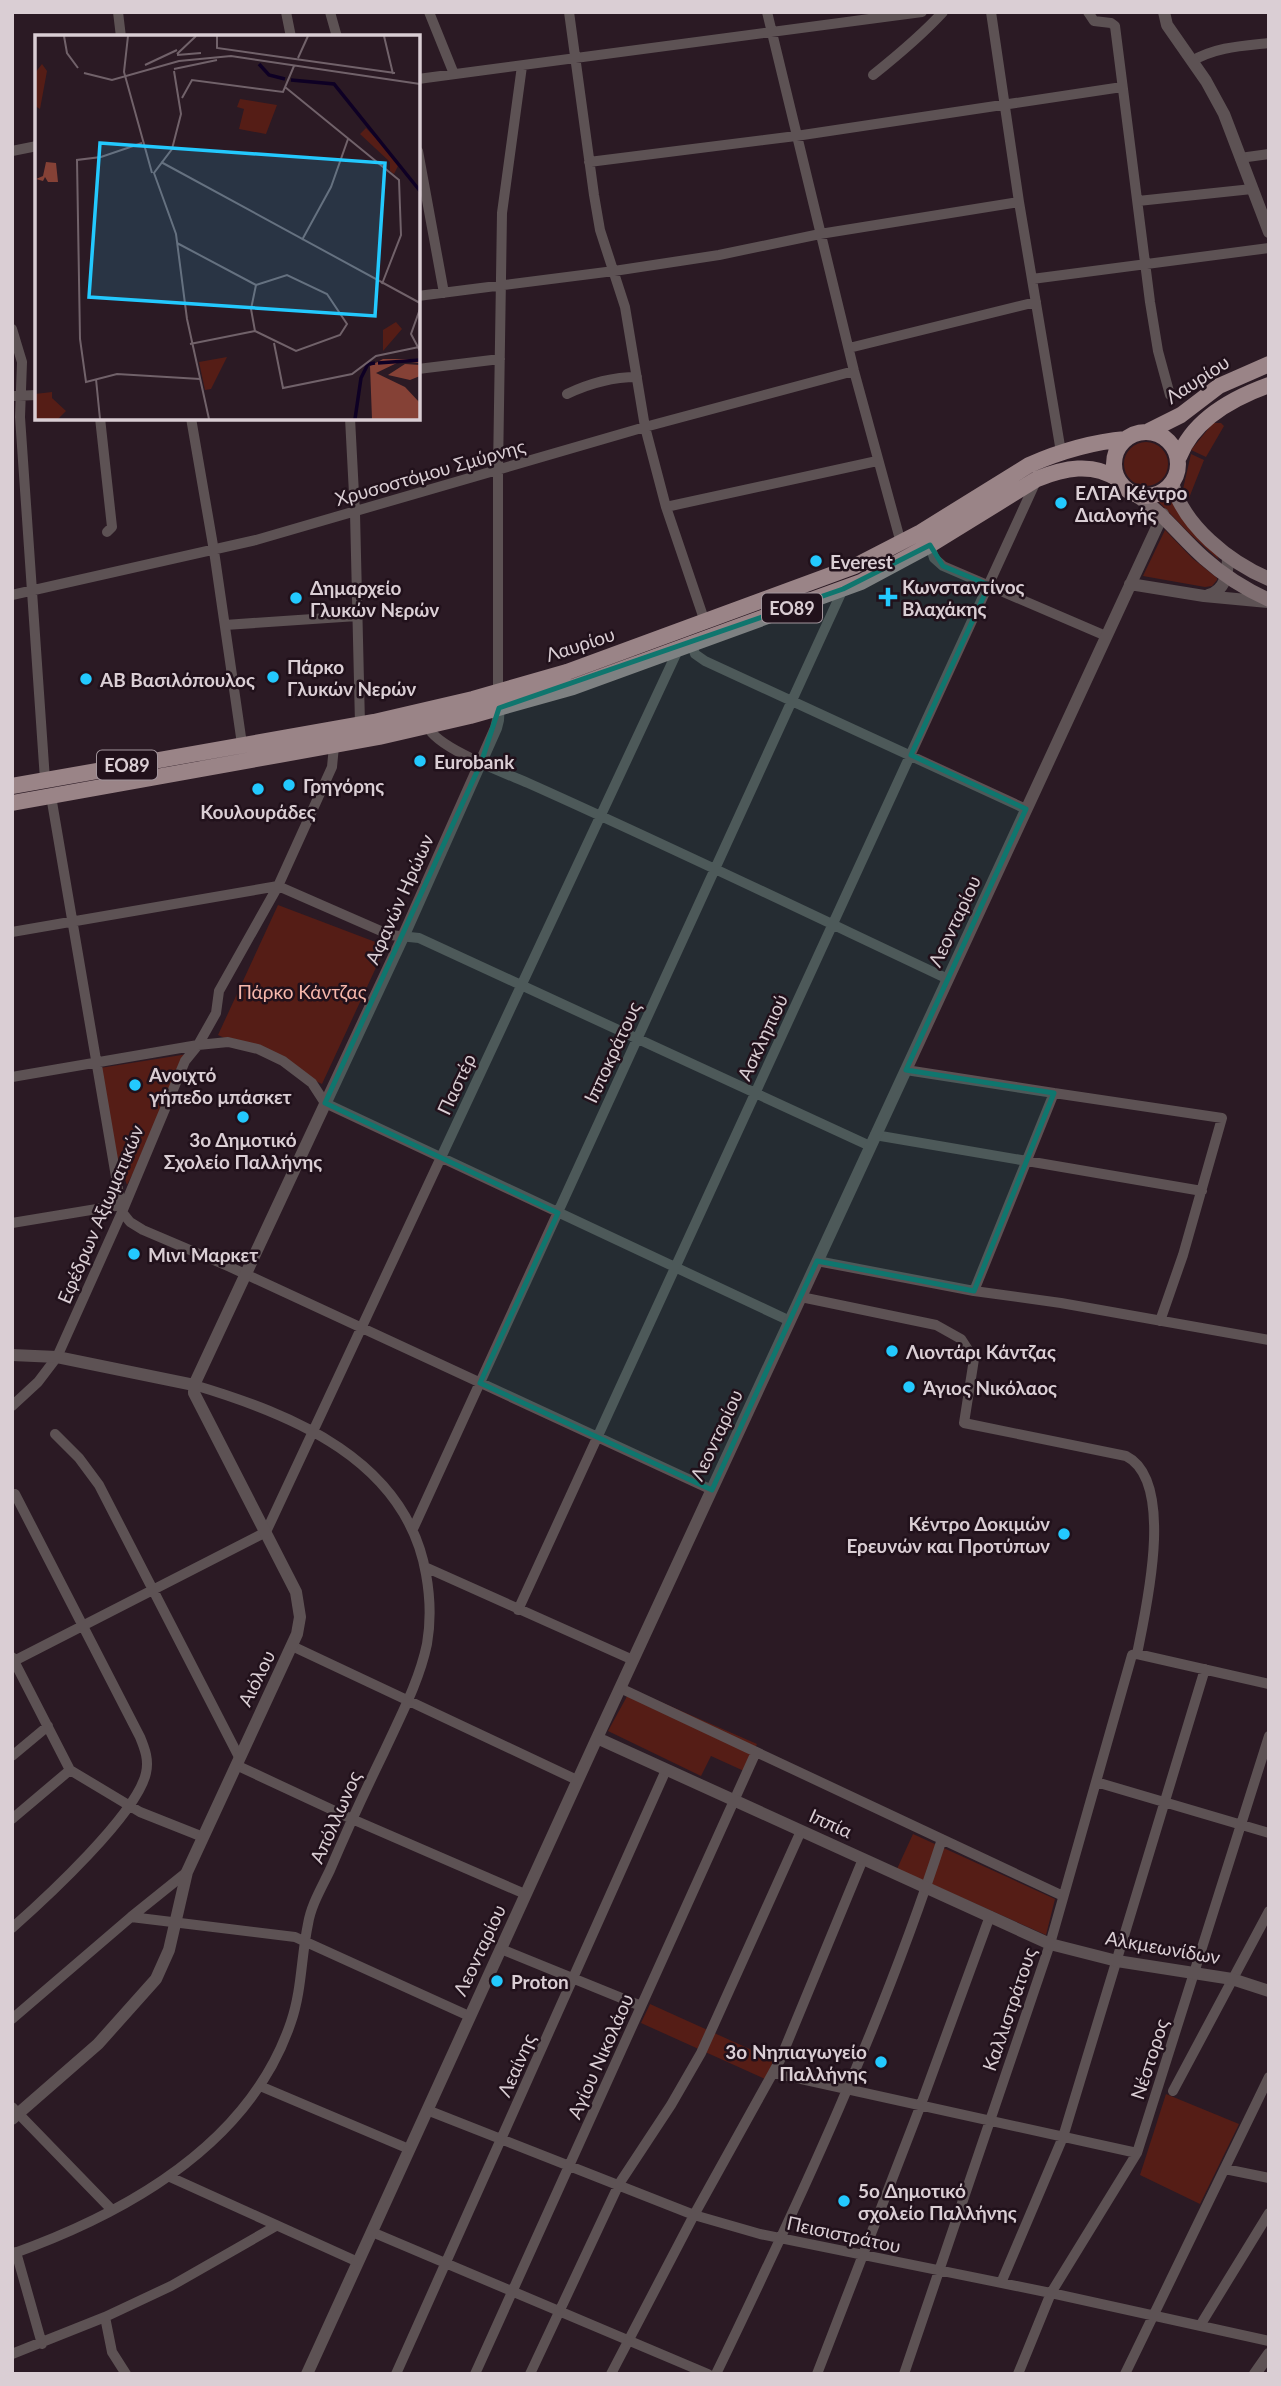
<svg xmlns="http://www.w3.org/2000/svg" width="1281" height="2386" viewBox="0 0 1281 2386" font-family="Lato,sans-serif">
	<rect width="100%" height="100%" fill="#2b1a24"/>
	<!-- green -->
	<path fill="#551d16" d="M1213,423H1221L1224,426L1206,457L1191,450Z
		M1124 464a22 22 0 1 1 44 0a22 22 0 1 1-44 0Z
		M1191,454L1204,460L1189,498L1183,489Z
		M1169,495L1215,552L1219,560L1190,534L1158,501Z
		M1165,530L1192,558L1217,578V580L1212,586L1205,587L1143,576Z
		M278,905L386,946L322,1084L218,1035Z
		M194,1053L127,1185L115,1152L100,1068Z
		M631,1689L757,1744L744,1771L711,1756L701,1776L608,1731Z
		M913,1834L1055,1899L1046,1935L897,1869Z
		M650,2004L774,2060L765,2079L641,2023Z
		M1166,2094L1239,2124L1200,2204L1140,2175Z"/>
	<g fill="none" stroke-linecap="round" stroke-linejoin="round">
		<!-- minor -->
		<path stroke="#5d5254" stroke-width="10" d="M118,12L121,37
			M286,12L291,37
			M330,12L337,37
			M429,12L454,74
			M569,12L594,195L600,230L625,307L645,427L666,507L705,622
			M767,12L854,371L901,543
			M991,12L1019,202L1061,452
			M1088,12L1094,21L1111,23L1115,26L1150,302L1158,351L1170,395
			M1192,61C1216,47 1241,46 1269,43
			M873,75C898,55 921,36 943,12
			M418,79L922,12
			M12,151L37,146
			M418,151L444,293
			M1240,158L1269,154
			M589,162L796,136L1122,87
			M1138,201L1252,189
			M1032,279L1269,248
			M418,296L614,271L719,255L820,234L1019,202
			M12,329L22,362L20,417L45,780
			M849,348L1036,302
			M418,369L500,359
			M567,394C590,383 611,377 637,377
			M12,396L37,395
			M100,418L112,527L107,532
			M191,418L214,551L243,751
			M350,418L355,513L360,724
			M666,507L877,461
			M930,545L934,558L943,566L1106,636
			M12,595L256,540L645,427L854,371
			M225,625L357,616
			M692,645L695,654L705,661L1026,809
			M498,691V471L502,213L522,66
			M428,727C437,748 505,773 528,783C669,846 808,913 948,979
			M51,796L122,1212L130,1222L143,1230L230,1267L712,1490
			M12,932L278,886L390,935L419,938L870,1146
			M906,1070L1054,1093L974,1291
			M12,1077L198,1045L228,1042L258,1049L283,1061L312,1083L325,1103L790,1321
			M1054,1093L1222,1118L1183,1255L1160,1321
			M875,1135L1202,1191
			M12,1223L121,1205
			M817,1261L974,1291L1061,1303L1269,1340
			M801,1297L936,1325L961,1339L974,1359L964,1423L1126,1456C1176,1481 1146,1609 1137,1654
			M12,1406L38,1382L57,1357L122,1212L185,1061L198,1045L216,1013L219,991L278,886L332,767L334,746
			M55,1434L79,1458L99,1485L239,1757
			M413,1529L843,589
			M425,1567L633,1660
			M518,1610L1037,479
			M292,1646L577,1780
			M1137,1654L1269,1684
			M12,1657L70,1770L140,1812L203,1837
			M12,1662L266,1532L678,650
			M620,1688L1063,1896
			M12,1756L48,1726
			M236,1765L352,1819L525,1894
			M1096,1782L1269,1833
			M12,1819L70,1770
			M131,1917L295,1937L469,2016
			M12,1928C46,1898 137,1814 146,1773C149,1760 145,1749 140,1737L15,1494
			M501,1949L641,2006
			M12,2019L131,1917L187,1872
			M774,2073L1137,2153
			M260,2086L409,2149
			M1173,2091L1269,1911
			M12,2107L112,2210
			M427,2110L694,2215L760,2234L1051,2293L1269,2341
			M1225,2169L1269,2178
			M170,2177L358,2262
			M372,2232L708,2374
			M16,2252L42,2344
			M12,2254C127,2213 250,2144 291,2022C302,1990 301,1957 308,1924C311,1905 322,1887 330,1870C347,1830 365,1791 384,1752C400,1717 419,1682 427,1644C431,1621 430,1596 426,1574C406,1460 292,1414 194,1385
			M1001,2283L1063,2137L1205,1669
			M105,2317L112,2352L126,2374
			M1201,2324L1269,2213
			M12,2354L105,2317L171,2286L276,2226
			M396,2374L666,1770
			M475,2374L756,1752
			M530,2374L619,2184L671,2105L701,2053L801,1831
			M611,2374L694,2215L780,2060L863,1859
			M716,2374C800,2200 882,2024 942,1839
			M817,2374L920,2107L990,1916
			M904,2374L1050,1944L1132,1655L1137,1654
			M1018,2374L1051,2293L1137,2153L1269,1736
			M1125,2374L1269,2077"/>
		<!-- tertiary -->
		<path stroke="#5d5254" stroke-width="12" d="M1164,12L1167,25L1206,81L1224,114L1269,232
			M1130,584L1204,596L1268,602
			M1208,595C1226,591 1228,572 1228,555
			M12,1355L57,1357L194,1385
			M597,1738L1050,1944L1117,1961L1232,1979L1269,1991
			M12,2119L98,2044L156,1979L169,1950L187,1872L297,1634L300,1617L296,1592L194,1393V1385L403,937L496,728L498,720L499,702
			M307,2374L597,1738L1163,514
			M1255,2374L1269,2354"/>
		<!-- secondary -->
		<path stroke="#7f6e71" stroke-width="14" d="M1172,483C1184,526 1229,562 1269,579
			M1134,494C1162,511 1179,536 1204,558C1224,576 1245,589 1269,600"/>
		<!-- primary -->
		<path stroke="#9a8487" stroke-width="16" d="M1149,431L1181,415L1219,386L1269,364
			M1114 464a32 32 0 1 1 64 0a32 32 0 1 1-64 0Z
			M1179,457C1193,420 1233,398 1269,385
			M12,786L374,722L473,699L567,672L855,566L921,532L1029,465C1061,451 1091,442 1126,439
			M12,803L379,737L470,716L573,687L861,582L930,545L1037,479C1064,468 1092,462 1118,479"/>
	</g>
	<!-- marked area -->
	<path fill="#0f766e" fill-opacity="0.2" stroke="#0f766e" stroke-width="5" stroke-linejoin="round" d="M930,545L943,566L989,585L911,755L1026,809L906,1070L1054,1093L974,1291L817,1261L712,1490L480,1383L558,1213L325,1103L481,763L499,708L843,589Z"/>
	<!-- markers -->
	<g fill="#23c9fe" stroke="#21111b" stroke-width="2.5">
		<circle cx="1061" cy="503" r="7"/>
		<circle cx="816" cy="561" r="7"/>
		<path d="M884.5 586.5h7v7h7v7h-7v7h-7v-7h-7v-7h7z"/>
		<circle cx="296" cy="598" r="7"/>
		<circle cx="273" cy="677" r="7"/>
		<circle cx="86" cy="679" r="7"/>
		<circle cx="420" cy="761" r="7"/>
		<circle cx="289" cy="785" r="7"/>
		<circle cx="258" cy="789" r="7"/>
		<circle cx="135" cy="1085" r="7"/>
		<circle cx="243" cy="1117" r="7"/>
		<circle cx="134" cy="1254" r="7"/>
		<circle cx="892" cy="1351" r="7"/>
		<circle cx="909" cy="1387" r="7"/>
		<circle cx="1064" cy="1534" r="7"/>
		<circle cx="497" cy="1981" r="7"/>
		<circle cx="881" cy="2062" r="7"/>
		<circle cx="844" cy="2201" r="7"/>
	</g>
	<g text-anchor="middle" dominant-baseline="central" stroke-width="5" stroke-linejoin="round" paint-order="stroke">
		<!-- shield labels -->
		<g fill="#21111b" stroke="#a2959c" stroke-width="2">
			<rect x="762" y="593.5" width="60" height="29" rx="5"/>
			<rect x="97" y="750.5" width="60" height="29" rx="5"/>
		</g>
		<g font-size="18" font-weight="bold" fill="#daced4">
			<text x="792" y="608">ΕΟ89</text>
			<text x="127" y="765">ΕΟ89</text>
		</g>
		<!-- street labels -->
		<g font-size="19" fill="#daced4" stroke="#21111b">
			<text transform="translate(1197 379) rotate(-33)">Λαυρίου</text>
			<text transform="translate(430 472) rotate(-16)">Χρυσοστόμου Σμύρνης</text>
			<text transform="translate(580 644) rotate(-18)">Λαυρίου</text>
			<text transform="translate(399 899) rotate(-66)">Αφανών Ηρώων</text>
			<text transform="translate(954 921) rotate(-65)">Λεονταρίου</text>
			<text transform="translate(762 1037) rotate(-65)">Ασκληπιού</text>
			<text transform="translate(612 1052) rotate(-65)">Ιπποκράτους</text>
			<text transform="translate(456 1084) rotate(-65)">Παστέρ</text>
			<text transform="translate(100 1214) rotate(-67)">Εφέδρων Αξιωματικών</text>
			<text transform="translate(716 1435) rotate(-65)">Λεονταρίου</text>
			<text transform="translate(256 1678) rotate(-64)">Αιόλου</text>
			<text transform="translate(335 1817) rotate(-66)">Απόλλωνος</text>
			<text transform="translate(831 1823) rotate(24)">Ιππία</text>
			<text transform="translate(1163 1947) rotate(10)">Αλκμεωνίδων</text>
			<text transform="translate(479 1950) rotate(-65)">Λεονταρίου</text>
			<text transform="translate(1009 2009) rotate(-71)">Καλλιστράτους</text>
			<text transform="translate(600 2056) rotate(-66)">Αγίου Νικολάου</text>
			<text transform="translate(1149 2059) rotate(-72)">Νέστορος</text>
			<text transform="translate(516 2065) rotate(-66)">Λεαίνης</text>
			<text transform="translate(844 2234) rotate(12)">Πεισιστράτου</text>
		</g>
		<!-- poi labels -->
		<g font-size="19" font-weight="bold" fill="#daced4" stroke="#21111b" text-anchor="start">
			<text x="1075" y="492">ΕΛΤΑ Κέντρο<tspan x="1075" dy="22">Διαλογής</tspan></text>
			<text x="830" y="561">Everest</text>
			<text x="902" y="586">Κωνσταντίνος<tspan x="902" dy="22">Βλαχάκης</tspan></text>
			<text x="310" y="587">Δημαρχείο<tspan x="310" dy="22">Γλυκών Νερών</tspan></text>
			<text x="287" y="666">Πάρκο<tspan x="287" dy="22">Γλυκών Νερών</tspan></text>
			<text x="100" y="679">ΑΒ Βασιλόπουλος</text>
			<text x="434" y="761">Eurobank</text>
			<text x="303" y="785">Γρηγόρης</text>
			<text x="258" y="811" text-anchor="middle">Κουλουράδες</text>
			<text x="149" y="1074">Ανοιχτό<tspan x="149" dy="22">γήπεδο μπάσκετ</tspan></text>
			<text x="243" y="1139" text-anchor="middle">3ο Δημοτικό<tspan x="243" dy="22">Σχολείο Παλλήνης</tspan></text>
			<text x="148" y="1254">Μινι Μαρκετ</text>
			<text x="906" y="1351">Λιοντάρι Κάντζας</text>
			<text x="923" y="1387">Άγιος Νικόλαος</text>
			<text x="1050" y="1523" text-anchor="end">Κέντρο Δοκιμών<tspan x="1050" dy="22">Ερευνών και Προτύπων</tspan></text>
			<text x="511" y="1981">Proton</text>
			<text x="867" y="2051" text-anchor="end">3ο Νηπιαγωγείο<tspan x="867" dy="22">Παλλήνης</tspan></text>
			<text x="858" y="2190">5o Δημοτικό<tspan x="858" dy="22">σχολείο Παλλήνης</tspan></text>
		</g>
		<!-- park labels -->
		<g font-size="19" fill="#f6b7ab" stroke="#21111b">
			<text x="302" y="991">Πάρκο Κάντζας</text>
		</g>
	</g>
	<!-- overview -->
	<g transform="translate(35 35)">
		<rect width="385" height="385" fill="#2b1a24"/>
		<path d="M7,29L12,36L5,74L0,71V38ZM205,64L242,70L231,99L204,94L209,74L202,72ZM331,93L364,128L369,139L363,131L359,139L355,136V127L325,99ZM361,287L367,294L348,316V295ZM192,322L176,354L170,355L164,327ZM17,357V363L31,376L23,384H0V359Z" fill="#551d16"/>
		<path d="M11,127L21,128L23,147H13L10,142L8,146L1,144L8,141ZM348,324H385V328L366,326L341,338L370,352L385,368V384H337L335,331ZM370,329L385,330V341L375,345L353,340Z" fill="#854136"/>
		<path fill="none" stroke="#0e0024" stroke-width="3.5" d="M224,29L234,40L250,44M256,45L299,49L385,156M343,328L385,325M320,384L326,343L333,329L340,328"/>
		<path fill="none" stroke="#71626a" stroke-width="2" d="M29,1L32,18L43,33M93,1L89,37L117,138M182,1V13L360,38M349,1L358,39M142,19L161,1M142,20L166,18M263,23L273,1M110,30L142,15M139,34L182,25M139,36L146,79L137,114L119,138L141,199L152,284L174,384M49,38L77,45L144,26L196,21L385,49M250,52L364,145L366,200L347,249M147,63L157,45L248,57L259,31M107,108L66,122L42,125L45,304L51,347L82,339L165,344M126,127L385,268M267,205L296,152L313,104M142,208L221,250M385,274L376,299L385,316M220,296L261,316L305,300L312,289L292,259L252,240L221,250M220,296L216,274L221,250M239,308L248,353L317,339L341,321L384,312M155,309L220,296M61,344L65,384"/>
		<path fill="#23c9fe" fill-opacity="0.15" stroke="#23c9fe" stroke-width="3.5" d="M65,108L350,128L340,281L54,262Z"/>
		<rect width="385" height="385" fill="none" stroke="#daced4" stroke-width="3.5"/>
	</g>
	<!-- border -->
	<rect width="1281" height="2386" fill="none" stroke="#daced4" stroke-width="28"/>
</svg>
